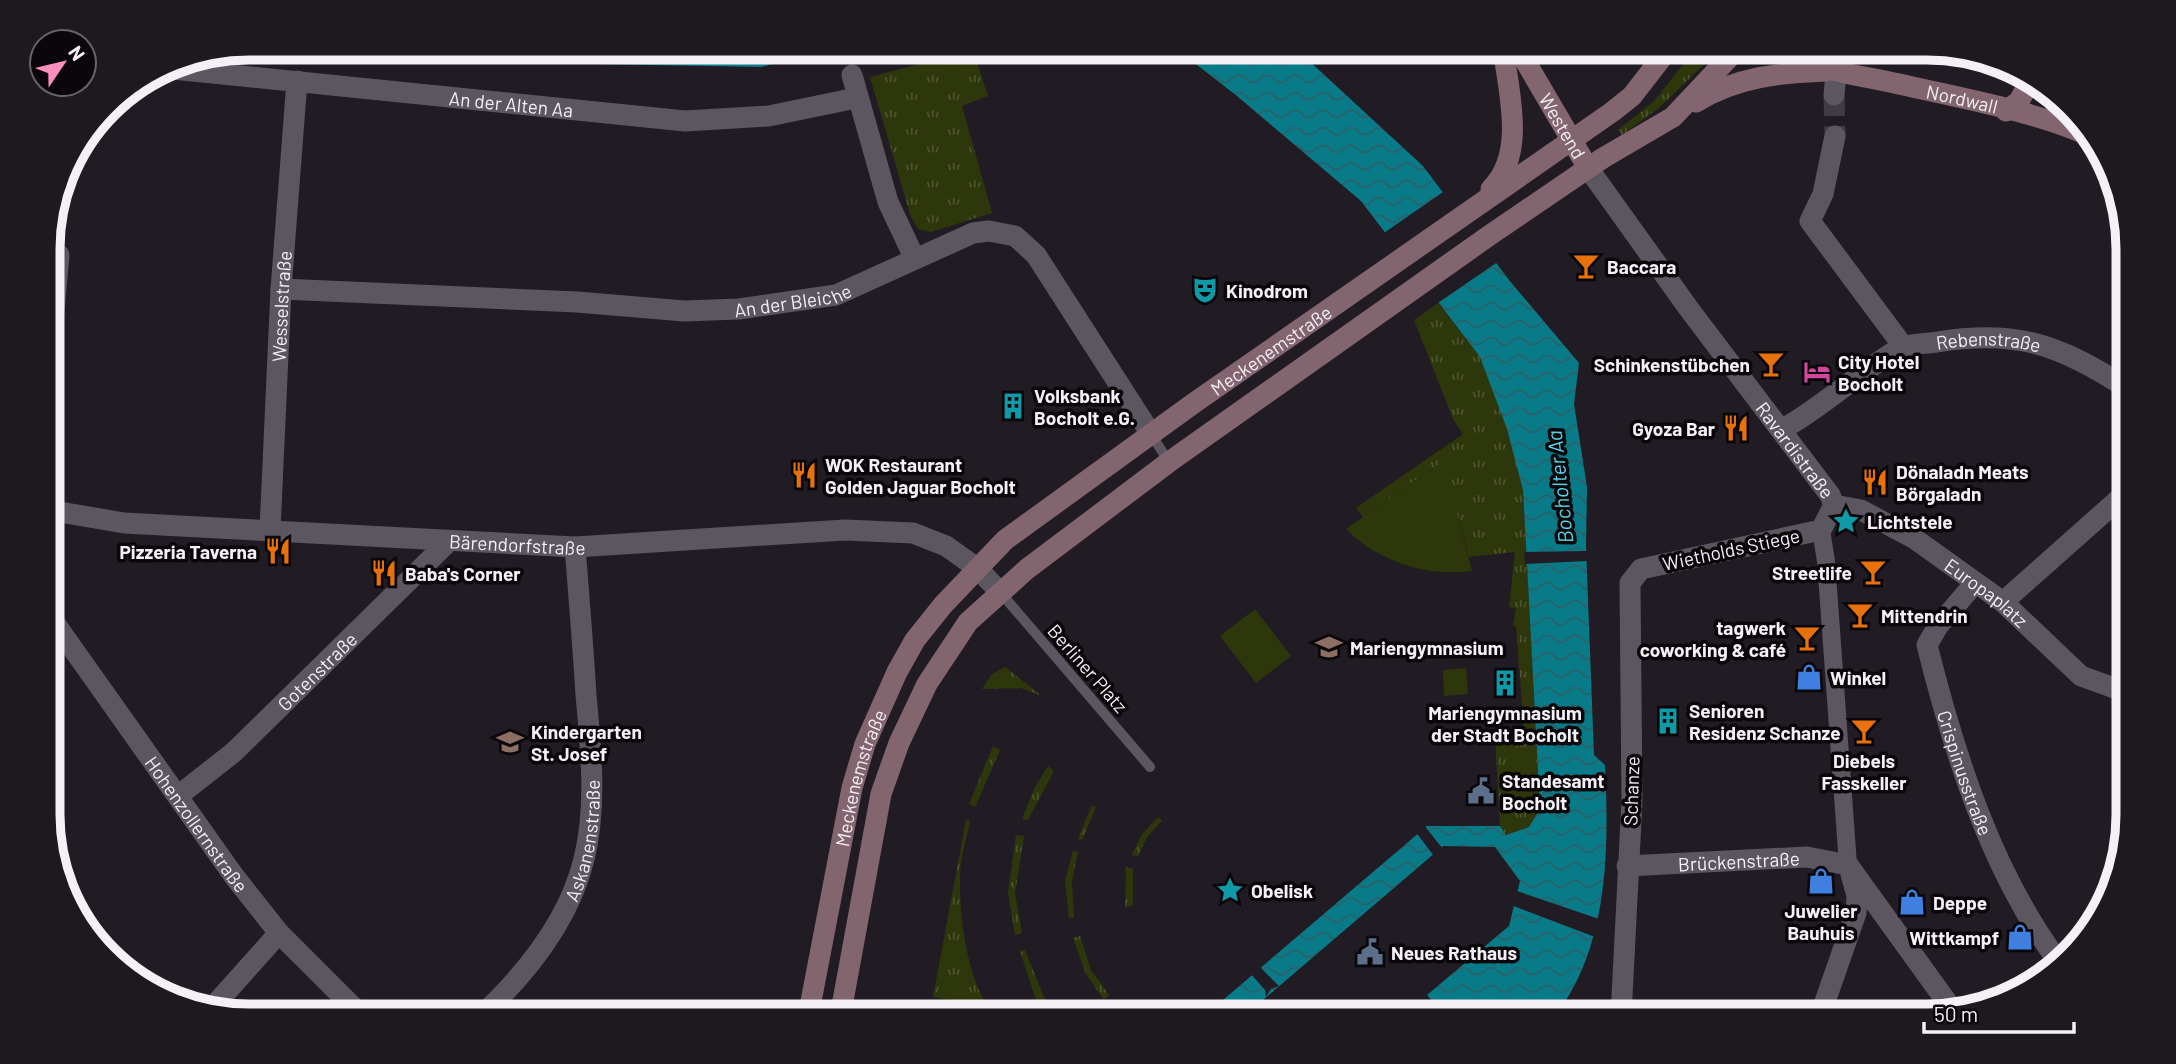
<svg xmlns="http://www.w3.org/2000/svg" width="2176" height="1064" viewBox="0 0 2176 1064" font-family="Barlow,sans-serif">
	<defs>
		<pattern id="grass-tufts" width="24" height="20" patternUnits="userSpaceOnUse" patternTransform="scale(1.75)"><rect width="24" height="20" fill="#2e370b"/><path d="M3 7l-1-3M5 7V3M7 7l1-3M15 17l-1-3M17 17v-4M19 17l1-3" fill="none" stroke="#4d542f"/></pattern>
		<pattern id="water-waves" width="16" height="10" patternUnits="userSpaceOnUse" patternTransform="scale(1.75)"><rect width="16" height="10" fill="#097a88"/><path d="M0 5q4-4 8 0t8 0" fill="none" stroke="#296169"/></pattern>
	</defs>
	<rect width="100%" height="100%" fill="#211b24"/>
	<!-- grass -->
	<path fill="url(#grass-tufts)" d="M1697,47H1722L1660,107L1622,135L1618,130L1654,101Z
		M973,50L988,96L962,106L992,213L931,232L918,229L911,217L870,77Z
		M1438,303L1480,357L1508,429L1523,490L1540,810L1529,827L1506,835L1500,826L1495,735L1524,732L1516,626H1513L1516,608L1509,607L1515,552L1469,557L1442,462L1363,517L1356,508L1463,434L1453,419L1414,320Z
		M1005,667L1042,696L1021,688L982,689L992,674Z
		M993,746L1000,750L975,807L969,804Z
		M1048,766L1054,771L1028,820L1022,819L1034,789Z
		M1092,805L1096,807L1082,840L1078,839Z
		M1158,817L1162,821L1147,837L1138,856L1132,855L1142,834Z
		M966,820L970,821C967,838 960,857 960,875C959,921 967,977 993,1017H984L977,1006L933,997Z
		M1016,835L1024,836L1015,893L1022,933L1015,935L1008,893Z
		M1073,851L1078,852L1072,881L1074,918H1069L1065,881Z
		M1126,867L1133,869V905L1125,908Z
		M1080,936L1091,970L1109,995L1104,1000L1086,974L1073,938Z
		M1025,950L1044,997L1058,1017H1048L1036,1000L1020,951Z"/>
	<!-- pitch -->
	<path fill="#2e370b" d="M1443,461L1472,571C1426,577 1379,562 1346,529Z
		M1255,609L1291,656L1256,683L1220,636Z
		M1466,668L1468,694L1444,696L1443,670Z"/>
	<!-- water -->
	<path fill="url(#water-waves)" d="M1174,47H1294L1423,166L1509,280L1579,363L1574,404L1587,487L1586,548L1594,755L1605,765C1609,850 1609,946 1555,1016H1402L1509,926L1520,881L1495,847L1443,846L1243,1017H1203L1427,826H1500L1506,835L1529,827L1540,809L1523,490L1507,429L1480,357L1361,201L1237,96Z"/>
	<!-- pier -->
	<path fill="#211b24" d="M1446,190L1499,261L1435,305L1381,235Z
		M1587,551V561L1525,564L1524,552Z
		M1423,824L1443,849L1434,856L1415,831Z
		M1514,890L1599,919L1595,937L1511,905Z
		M1260,967L1279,986L1271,989L1266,997L1265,990L1251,974Z
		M1426,994L1446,1016H1430L1417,1002Z"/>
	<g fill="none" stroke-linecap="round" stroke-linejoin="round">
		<!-- stream -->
		<path stroke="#097a88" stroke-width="6" d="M445,47L596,61L761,64L825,47"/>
		<!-- minor-tunnel -->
		<path stroke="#413b44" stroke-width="21" stroke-dasharray="21 10" stroke-linecap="butt" d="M1834,95L1835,136"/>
		<!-- service -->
		<path stroke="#5c5660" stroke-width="10" d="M1151,434L1169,462
			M1000,592L1150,767"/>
		<!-- pedestrian -->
		<path stroke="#5c5660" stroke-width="18" d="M1821,530L1826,561L1848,865"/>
		<!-- minor -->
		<g stroke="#5c5660" stroke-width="21">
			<path id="s1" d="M163,68L685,121L769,116L856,98"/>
			<path d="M852,75L888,202L914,257"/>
			<path d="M1834,95L1836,73"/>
			<path d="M1835,136L1823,194L1810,221L1903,346"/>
			<path id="s2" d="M1588,168L1689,309L1830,495L1834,505L1821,530L1641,569L1630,583L1632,801L1621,1016"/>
			<path id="s3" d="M281,289L577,302L684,311L739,309L836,295L973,233L989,231L1015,236L1036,255L1151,434"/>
			<path d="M48,377L59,255"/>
			<path id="s4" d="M1781,430C1823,407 1859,372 1900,348C1910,343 1926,344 1937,342C2017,329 2061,345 2128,389"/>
			<path id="s5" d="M1834,505L1861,510L1915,539L2003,602L2081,676L2128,693"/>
			<path id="s6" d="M48,510L124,523L575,547L845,530L913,533L946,546L977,568L1000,592"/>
			<path id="s7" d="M270,530L281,289L297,81"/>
			<path id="s8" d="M1975,583L1938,626L1927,645C1954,753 1991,871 2058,961"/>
			<path d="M2003,602L2128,491"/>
			<path id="s9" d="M49,615L234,876L279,933L363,1017"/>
			<path id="s10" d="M178,796L234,752L449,541"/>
			<path d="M1848,865L1954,1012"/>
			<path id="s11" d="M1627,866L1807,857L1848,865"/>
			<path d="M212,1008L279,933"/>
			<path d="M1820,1016L1856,913L1857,896L1851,874"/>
			<path id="s12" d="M480,1017C525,975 569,921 584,859C597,807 591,749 586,695C583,646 579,597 575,547"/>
		</g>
		<!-- secondary -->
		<g stroke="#836570" stroke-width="21">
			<path id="s13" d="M1517,47L1588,168"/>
			<path id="s14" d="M1787,47C1828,76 1853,73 1899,84C1956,97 2039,112 2092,137"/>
			<path d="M1696,102C1736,77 1779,73 1826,71"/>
			<path d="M2006,111L2019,101L2031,80"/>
			<path d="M1491,189C1527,154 1508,90 1503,47"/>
			<path id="s15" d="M808,1017L852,788L865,744L897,672L915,640L943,605L1005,540L1194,403L1612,112L1632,96L1670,47"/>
			<path d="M840,1017L881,794L899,743L927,684L968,622L1027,569L1169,462L1490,235L1603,158L1673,117L1739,47"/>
		</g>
	</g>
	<!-- icons -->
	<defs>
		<g id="bar-bare" transform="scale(2.1)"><path d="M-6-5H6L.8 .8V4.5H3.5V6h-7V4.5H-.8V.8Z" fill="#e8710a" stroke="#09070a" stroke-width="2.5" paint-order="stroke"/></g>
		<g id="theatre-bare" transform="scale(2.1)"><path d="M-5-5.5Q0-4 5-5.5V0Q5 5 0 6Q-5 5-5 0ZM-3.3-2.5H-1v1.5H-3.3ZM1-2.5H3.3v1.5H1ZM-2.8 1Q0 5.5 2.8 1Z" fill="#0f9aa8" stroke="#09070a" stroke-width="2.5" paint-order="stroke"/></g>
		<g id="hotel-bare" transform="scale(2.1)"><path d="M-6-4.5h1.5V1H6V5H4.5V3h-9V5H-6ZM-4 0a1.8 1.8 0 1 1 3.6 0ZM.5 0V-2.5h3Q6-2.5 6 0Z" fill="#d1479c" stroke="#09070a" stroke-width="2.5" paint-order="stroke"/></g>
		<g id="building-bare" transform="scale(2.1)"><path d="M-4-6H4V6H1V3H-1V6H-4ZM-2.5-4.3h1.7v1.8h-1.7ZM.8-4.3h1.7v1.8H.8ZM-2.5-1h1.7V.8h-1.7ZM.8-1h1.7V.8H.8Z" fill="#0f9aa8" stroke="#09070a" stroke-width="2.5" paint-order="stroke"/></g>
		<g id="restaurant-bare" transform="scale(2.1)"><path d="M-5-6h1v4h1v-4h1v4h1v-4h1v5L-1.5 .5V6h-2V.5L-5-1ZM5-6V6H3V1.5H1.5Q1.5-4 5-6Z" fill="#e8710a" stroke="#09070a" stroke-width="2.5" paint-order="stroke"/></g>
		<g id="sight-bare" transform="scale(2.1)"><path d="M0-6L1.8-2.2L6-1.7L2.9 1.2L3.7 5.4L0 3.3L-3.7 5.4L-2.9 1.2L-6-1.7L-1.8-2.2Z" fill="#0f9aa8" stroke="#09070a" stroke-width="2.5" paint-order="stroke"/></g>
		<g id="school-bare" transform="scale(2.1)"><path d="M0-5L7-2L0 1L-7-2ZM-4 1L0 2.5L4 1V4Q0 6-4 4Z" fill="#8d6e63" stroke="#09070a" stroke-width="2.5" paint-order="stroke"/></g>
		<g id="shop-bare" transform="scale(2.1)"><path d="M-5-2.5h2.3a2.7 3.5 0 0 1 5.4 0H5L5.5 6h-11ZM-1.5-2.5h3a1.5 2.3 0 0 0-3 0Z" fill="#3f7fe0" stroke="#09070a" stroke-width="2.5" paint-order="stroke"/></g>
		<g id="civic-bare" transform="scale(2.1)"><path d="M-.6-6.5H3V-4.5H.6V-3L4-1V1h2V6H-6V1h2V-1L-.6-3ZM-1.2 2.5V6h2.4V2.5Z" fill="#5c6f8a" stroke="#09070a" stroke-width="2.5" paint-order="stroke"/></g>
	</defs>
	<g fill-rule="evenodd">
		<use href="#bar-bare" x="1586" y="266"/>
		<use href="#theatre-bare" x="1205" y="290"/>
		<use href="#bar-bare" x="1771" y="364"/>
		<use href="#hotel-bare" x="1817" y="372"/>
		<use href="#building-bare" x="1013" y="406"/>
		<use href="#restaurant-bare" x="1736" y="428"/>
		<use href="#restaurant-bare" x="804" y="475"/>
		<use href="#restaurant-bare" x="1875" y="482"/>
		<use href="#sight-bare" x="1846" y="521"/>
		<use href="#restaurant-bare" x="278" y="551"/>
		<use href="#bar-bare" x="1873" y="572"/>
		<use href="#restaurant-bare" x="384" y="573"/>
		<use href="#bar-bare" x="1860" y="615"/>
		<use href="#bar-bare" x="1807" y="638"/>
		<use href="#school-bare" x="1329" y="647"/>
		<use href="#shop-bare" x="1809" y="677"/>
		<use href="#building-bare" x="1505" y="683"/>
		<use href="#building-bare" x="1668" y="721"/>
		<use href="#bar-bare" x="1864" y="731"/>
		<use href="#school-bare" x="510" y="742"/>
		<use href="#civic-bare" x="1481" y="791"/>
		<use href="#shop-bare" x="1821" y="881"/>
		<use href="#sight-bare" x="1230" y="890"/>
		<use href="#shop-bare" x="1912" y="902"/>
		<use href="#shop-bare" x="2020" y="937"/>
		<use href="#civic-bare" x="1370" y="952"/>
	</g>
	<g text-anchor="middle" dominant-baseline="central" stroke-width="7" stroke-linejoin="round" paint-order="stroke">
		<!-- street labels -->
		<g font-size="19" fill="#f4f0f6" stroke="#09070a">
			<text stroke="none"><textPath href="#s14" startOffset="184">Nordwall</textPath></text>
			<text stroke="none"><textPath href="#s1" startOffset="350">An der Alten Aa</textPath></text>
			<text stroke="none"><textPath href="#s13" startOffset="91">Westend</textPath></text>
			<text stroke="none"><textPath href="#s3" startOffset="513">An der Bleiche</textPath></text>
			<text stroke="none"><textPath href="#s7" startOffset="224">Wesselstraße</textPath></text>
			<text stroke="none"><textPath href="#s4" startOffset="234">Rebenstraße</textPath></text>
			<text stroke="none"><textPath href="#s15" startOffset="856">Meckenemstraße</textPath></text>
			<text stroke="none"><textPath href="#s2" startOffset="350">Ravardistraße</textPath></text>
			<text stroke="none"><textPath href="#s6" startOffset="471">Bärendorfstraße</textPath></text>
			<text transform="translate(1731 549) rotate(-12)">Wietholds Stiege</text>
			<text stroke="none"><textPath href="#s5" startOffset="178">Europaplatz</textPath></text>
			<text transform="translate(1088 668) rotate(49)">Berliner Platz</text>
			<text stroke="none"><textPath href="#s10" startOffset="187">Gotenstraße</textPath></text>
			<text stroke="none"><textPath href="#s8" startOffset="212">Crispinusstraße</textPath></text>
			<text stroke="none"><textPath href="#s15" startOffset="245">Meckenemstraße</textPath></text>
			<text transform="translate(1631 791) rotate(-88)">Schanze</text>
			<text stroke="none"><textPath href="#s9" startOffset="256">Hohenzollernstraße</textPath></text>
			<text stroke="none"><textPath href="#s12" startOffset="210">Askanenstraße</textPath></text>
			<text stroke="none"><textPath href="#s11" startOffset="112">Brückenstraße</textPath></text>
		</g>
		<!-- poi labels -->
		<g font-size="19" font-weight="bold" fill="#f4f0f6" stroke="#09070a" text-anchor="start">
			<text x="1607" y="266">Baccara</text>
			<text x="1226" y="290">Kinodrom</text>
			<text x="1838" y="361">City Hotel<tspan x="1838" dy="22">Bocholt</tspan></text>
			<text x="1750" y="364" text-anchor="end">Schinkenstübchen</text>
			<text x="1034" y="395">Volksbank<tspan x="1034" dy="22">Bocholt e.G.</tspan></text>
			<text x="1715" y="428" text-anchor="end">Gyoza Bar</text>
			<text x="825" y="464">WOK Restaurant<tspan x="825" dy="22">Golden Jaguar Bocholt</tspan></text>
			<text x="1896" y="471">Dönaladn Meats<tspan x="1896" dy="22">Börgaladn</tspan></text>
			<text x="1867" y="521">Lichtstele</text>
			<text x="257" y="551" text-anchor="end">Pizzeria Taverna</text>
			<text x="1852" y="572" text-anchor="end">Streetlife</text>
			<text x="405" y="573">Baba's Corner</text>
			<text x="1881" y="615">Mittendrin</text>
			<text x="1786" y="627" text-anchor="end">tagwerk<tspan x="1786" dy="22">coworking &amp; café</tspan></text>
			<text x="1350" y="647">Mariengymnasium</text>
			<text x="1830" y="677">Winkel</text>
			<text x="1689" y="710">Senioren<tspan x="1689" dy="22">Residenz Schanze</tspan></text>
			<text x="1505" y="712" text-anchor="middle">Mariengymnasium<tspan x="1505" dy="22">der Stadt Bocholt</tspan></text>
			<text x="531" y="731">Kindergarten<tspan x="531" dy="22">St. Josef</tspan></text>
			<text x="1864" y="760" text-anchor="middle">Diebels<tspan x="1864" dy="22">Fasskeller</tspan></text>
			<text x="1502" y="780">Standesamt<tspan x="1502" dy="22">Bocholt</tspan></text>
			<text x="1251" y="890">Obelisk</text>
			<text x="1933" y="902">Deppe</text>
			<text x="1821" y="910" text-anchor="middle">Juwelier<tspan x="1821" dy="22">Bauhuis</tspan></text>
			<text x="1999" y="937" text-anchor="end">Wittkampf</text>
			<text x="1391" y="952">Neues Rathaus</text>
		</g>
		<!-- water labels -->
		<g font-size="21" font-style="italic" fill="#56d5ea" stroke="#09070a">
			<text transform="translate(1559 487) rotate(-96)">Bocholter Aa</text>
		</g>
	</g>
	<!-- crop -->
	<path d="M0 0H2176V1064H0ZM249 60H1927A189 189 0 0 1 2116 249V815A189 189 0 0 1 1927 1004H249A189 189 0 0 1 60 815V249A189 189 0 0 1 249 60Z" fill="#1c1a1d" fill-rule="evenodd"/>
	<path fill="none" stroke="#f4f0f6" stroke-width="9" d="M249 60H1927A189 189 0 0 1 2116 249V815A189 189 0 0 1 1927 1004H249A189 189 0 0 1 60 815V249A189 189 0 0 1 249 60Z"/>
	<!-- north arrow -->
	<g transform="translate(63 63) rotate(55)"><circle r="33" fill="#09070a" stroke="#676468" stroke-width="2"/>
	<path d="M0-5L12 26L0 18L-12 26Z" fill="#fe8ebd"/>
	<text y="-10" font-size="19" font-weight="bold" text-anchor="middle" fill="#f4f0f6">N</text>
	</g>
	<!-- scale -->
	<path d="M1924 1022v10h150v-10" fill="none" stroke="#f4f0f6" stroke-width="3.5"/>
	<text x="1934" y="1022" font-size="21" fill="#f4f0f6" stroke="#09070a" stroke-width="5" paint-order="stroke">50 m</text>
</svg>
